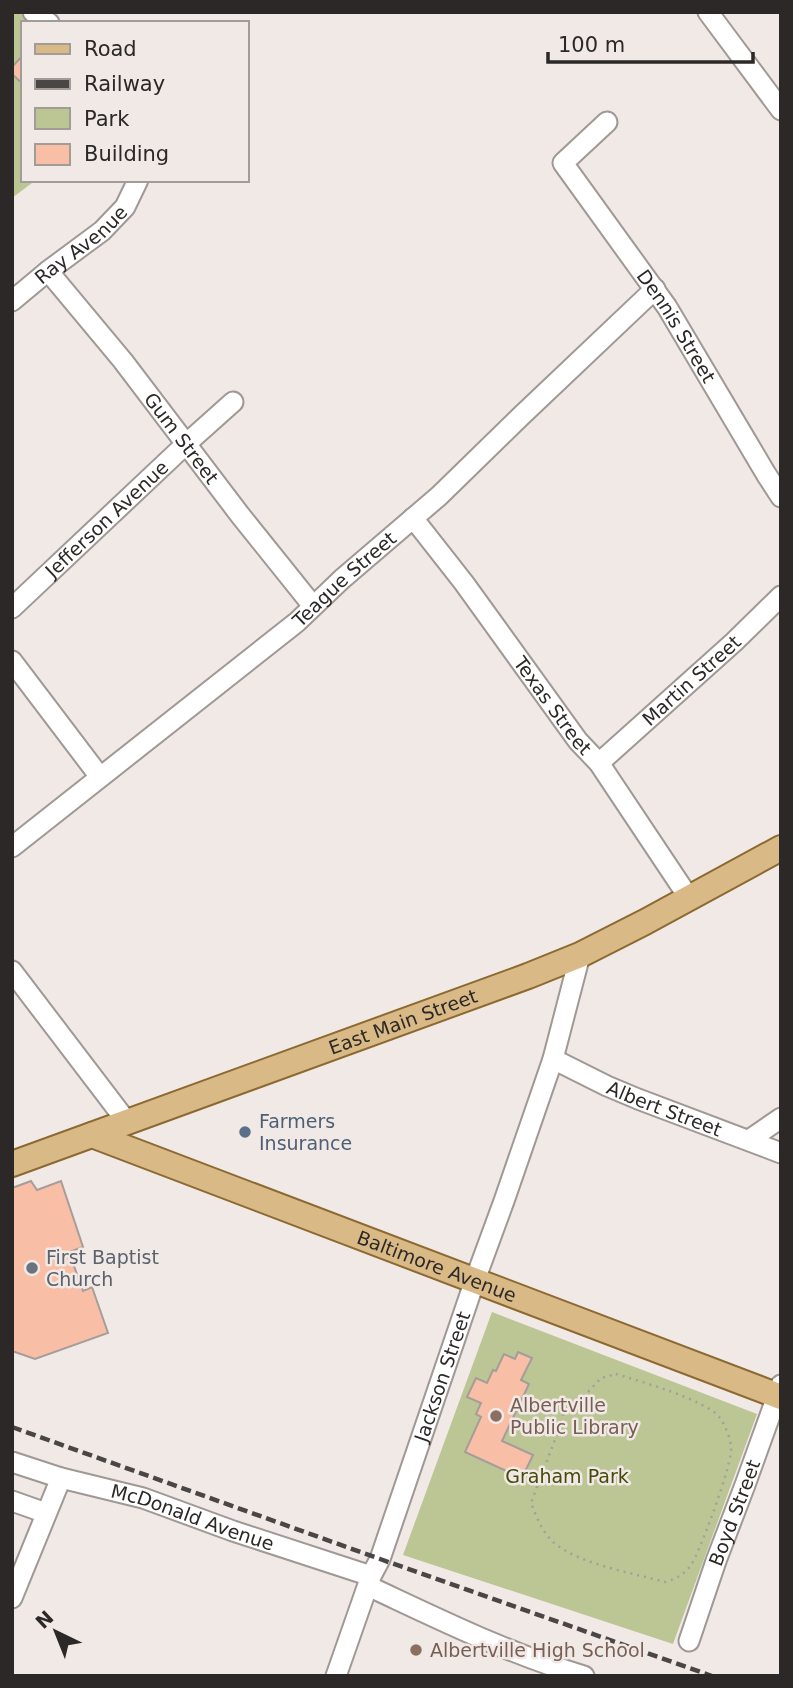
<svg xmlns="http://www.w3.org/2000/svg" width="793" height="1688" viewBox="0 0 793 1688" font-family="'DejaVu Sans',sans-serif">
	<rect width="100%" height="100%" fill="#f1e9e5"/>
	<!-- green -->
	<path fill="#bcc594" d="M12,12H18L35,23H23V180H36L12,198Z
		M492,1312L757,1414L673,1644L403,1555Z"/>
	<!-- building -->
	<path fill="#f8bfa6" stroke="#a59d9a" stroke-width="2" d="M23,55V84L12,74V67Z
		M31,1181L37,1190L61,1181L83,1247L69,1252L83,1291L92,1287L108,1333L35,1359L12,1351V1188Z
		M518,1352L532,1358L521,1380L529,1384L502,1441L533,1455L522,1478L465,1452L481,1417L476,1414L481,1403L467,1397L476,1378L487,1383L493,1370L496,1371L504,1354L515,1359Z"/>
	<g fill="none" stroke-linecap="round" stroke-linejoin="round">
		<!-- minor casing -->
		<g stroke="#9f9894" stroke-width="23">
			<g id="minor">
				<path d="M33,12L49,23"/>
				<path d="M708,12L781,110"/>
				<path id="s1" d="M607,122L563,163L667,307L766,474L781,497"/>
				<path id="s2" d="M48,271L123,361L240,515L313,606"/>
				<path id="s3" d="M12,301L48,271L102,231L125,207L138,180"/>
				<path id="s4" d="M413,518L464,583L578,741L599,763L689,898"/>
				<path id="s5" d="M12,608L186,444L233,402"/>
				<path d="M12,661L100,777"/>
				<path id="s6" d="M599,763L734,642L781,596"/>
				<path id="s7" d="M12,847L297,622L342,579L439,496L520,417L655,289"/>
				<path d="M12,971L127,1122"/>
				<path id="s8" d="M553,1059L607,1086L638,1099L781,1153"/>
				<path d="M749,1140L781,1118"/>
				<path id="s9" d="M12,1462L61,1478L143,1498L233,1531L371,1576"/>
				<path d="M12,1501L46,1513"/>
				<path d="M368,1586C439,1619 509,1654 584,1676"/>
				<path d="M12,1598L61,1478"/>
				<path id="s10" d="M689,1641L716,1561L745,1485L781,1385"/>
				<path id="s11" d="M336,1676L371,1576L380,1559L475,1280L504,1201L553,1059L580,955"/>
			</g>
		</g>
		<!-- major casing -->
		<g stroke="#8c6931" stroke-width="28">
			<g id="major">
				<path id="s12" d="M92,1135L781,1397"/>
				<path id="s13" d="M12,1164L528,976L580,955L645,922L781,848"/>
			</g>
		</g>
		<!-- path -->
		<path stroke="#a59f9c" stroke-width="2.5" stroke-dasharray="2 5" stroke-linecap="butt" d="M616,1374C639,1381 707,1400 720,1418C725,1425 731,1439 731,1448C733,1462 700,1552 691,1565C685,1574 676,1579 665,1582C633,1573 583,1565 557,1545C543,1535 537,1518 531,1503L556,1437L563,1415L576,1405L601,1378Z"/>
		<!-- minor -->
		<use href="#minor" stroke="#fff" stroke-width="19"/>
		<!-- major -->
		<use href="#major" stroke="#d9ba86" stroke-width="24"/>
		<!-- rail -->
		<path stroke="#4a4645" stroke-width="4.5" stroke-dasharray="10 5" stroke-linecap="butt" d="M12,1427L380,1559L712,1676"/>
	</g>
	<!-- markers -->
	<circle fill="#5c6f8a" stroke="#f1e9e5" stroke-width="2.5" cx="245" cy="1132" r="7"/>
	<circle fill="#6b7280" stroke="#f1e9e5" stroke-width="2.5" cx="32" cy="1268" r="7"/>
	<g fill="#8d6e63" stroke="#f1e9e5" stroke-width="2.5">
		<circle cx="496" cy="1416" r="7"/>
		<circle cx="416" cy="1650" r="7"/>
	</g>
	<g text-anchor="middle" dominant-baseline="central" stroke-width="5" stroke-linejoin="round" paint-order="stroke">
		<!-- street labels -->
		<g font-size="19" fill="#2b2827" stroke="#f1e9e5">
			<text stroke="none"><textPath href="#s3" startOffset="89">Ray Avenue</textPath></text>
			<text stroke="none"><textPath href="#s1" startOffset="259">Dennis Street</textPath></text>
			<text stroke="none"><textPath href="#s2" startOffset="214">Gum Street</textPath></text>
			<text stroke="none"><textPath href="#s5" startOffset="130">Jefferson Avenue</textPath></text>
			<text stroke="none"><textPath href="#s7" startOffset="427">Teague Street</textPath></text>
			<text stroke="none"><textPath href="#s6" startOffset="124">Martin Street</textPath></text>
			<text stroke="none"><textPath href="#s4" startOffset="234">Texas Street</textPath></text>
			<text stroke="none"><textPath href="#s13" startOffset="416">East Main Street</textPath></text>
			<text stroke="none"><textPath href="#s8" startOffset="122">Albert Street</textPath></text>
			<text stroke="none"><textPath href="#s12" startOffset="369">Baltimore Avenue</textPath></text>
			<text stroke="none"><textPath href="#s11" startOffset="318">Jackson Street</textPath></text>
			<text stroke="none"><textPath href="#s10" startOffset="136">Boyd Street</textPath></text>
			<text stroke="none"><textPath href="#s9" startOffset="189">McDonald Avenue</textPath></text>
		</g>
		<!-- service labels -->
		<g font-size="19" fill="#4e5e75" stroke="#f1e9e5" text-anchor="start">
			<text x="259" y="1121">Farmers<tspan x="259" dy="22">Insurance</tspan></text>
		</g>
		<!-- worship labels -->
		<g font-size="19" fill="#5b616d" stroke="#f1e9e5" text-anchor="start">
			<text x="46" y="1257">First Baptist<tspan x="46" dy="22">Church</tspan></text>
		</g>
		<!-- education labels -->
		<g font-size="19" fill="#785e54" stroke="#f1e9e5" text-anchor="start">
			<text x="510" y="1405">Albertville<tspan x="510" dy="22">Public Library</tspan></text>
			<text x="430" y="1650">Albertville High School</text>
		</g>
		<!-- park labels -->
		<g font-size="19" fill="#444b0b" stroke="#f1e9e5">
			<text x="567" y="1476">Graham Park</text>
		</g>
	</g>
	<!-- border -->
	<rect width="793" height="1688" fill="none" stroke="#2b2827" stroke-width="28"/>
	<!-- legend -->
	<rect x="21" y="21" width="228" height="161" fill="#f1e9e5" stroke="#a29c99" stroke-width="2"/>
	<rect x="35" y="44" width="35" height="10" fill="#d9ba86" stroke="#a29c99" stroke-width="2"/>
	<text x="84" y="56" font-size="21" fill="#2b2827">Road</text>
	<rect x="35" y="79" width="35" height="10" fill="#4a4645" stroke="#a29c99" stroke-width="2"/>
	<text x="84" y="91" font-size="21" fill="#2b2827">Railway</text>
	<rect x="35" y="108" width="35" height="21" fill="#bcc594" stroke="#a29c99" stroke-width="2"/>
	<text x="84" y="126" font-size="21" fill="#2b2827">Park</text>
	<rect x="35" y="144" width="35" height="21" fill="#f8bfa6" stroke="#a29c99" stroke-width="2"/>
	<text x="84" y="161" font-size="21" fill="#2b2827">Building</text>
	<!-- north arrow -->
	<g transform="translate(56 1632) rotate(317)" stroke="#f1e9e5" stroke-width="5" paint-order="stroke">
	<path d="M0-5L12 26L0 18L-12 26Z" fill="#2b2827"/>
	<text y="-10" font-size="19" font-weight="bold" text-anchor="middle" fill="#2b2827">N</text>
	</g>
	<!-- scale -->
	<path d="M548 52v10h205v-10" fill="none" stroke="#2b2827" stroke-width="3.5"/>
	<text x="558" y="52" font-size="21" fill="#2b2827" stroke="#f1e9e5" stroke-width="5" paint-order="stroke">100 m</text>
</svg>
